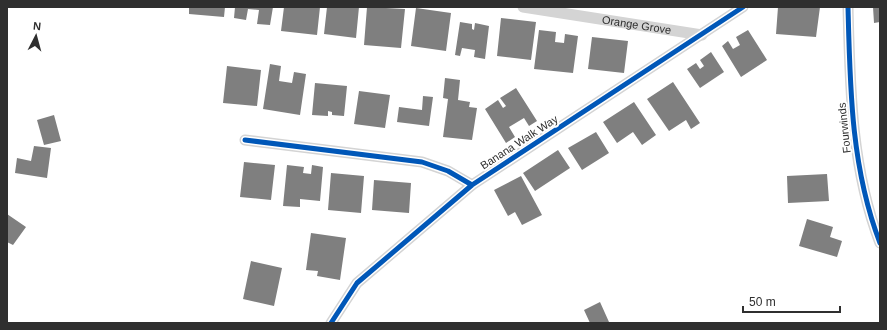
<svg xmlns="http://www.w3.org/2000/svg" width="887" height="330" viewBox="0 0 887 330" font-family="Arial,sans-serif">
	<rect width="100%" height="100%" fill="#fff"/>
	<!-- building -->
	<path fill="#7f7f7f" d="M189,7H225L224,17L189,14Z
		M235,7H273L270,25L257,24L259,10L248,9L246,20L234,18Z
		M284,7H320L317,35L281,31Z
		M327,7H359L356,38L324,34Z
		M367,7L405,9L401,48L364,45Z
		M778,7H820L816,37L776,34Z
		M873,7H880V22L874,23Z
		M416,8L451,13L446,51L411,46Z
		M501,18L536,22L531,60L497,56Z
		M460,22L472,24V29L474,30L475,23L489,26L485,59L474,57L475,50L462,48L460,56L455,55Z
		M539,30L556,32L555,42L564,43L565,34L578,36L573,73L534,69Z
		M748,30L767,60L741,77L722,46L728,41L733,49L740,45L736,37Z
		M592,37L628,41L624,73L588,69Z
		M711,52L724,72L700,88L687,69L696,63L700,69L704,66L700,60Z
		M270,64L281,66L279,81L292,83L294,72L306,74L300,115L263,109Z
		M227,66L261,70L257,106L223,103Z
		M445,78L460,80L458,100L470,102L469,107L477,108L472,140L443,137L448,99L443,98Z
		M673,82L700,123L691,129L686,120L669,131L647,99Z
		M315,83L347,86L344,116L332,115V112L328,111V116L312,115Z
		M516,88L537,121L529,126L524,118L509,127L515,137L506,143L485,109L498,100L503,108L506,106L500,98Z
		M359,91L390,95L385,128L354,124Z
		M423,96L433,97L429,126L397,122L399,107L422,110Z
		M634,102L656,135L642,145L633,132L617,143L603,122Z
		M54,115L61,141L44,145L37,120Z
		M596,132L609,153L582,170L568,148Z
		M34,146L51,148L47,178L15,173L17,158L31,161Z
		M558,150L570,168L535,191L523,173Z
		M244,162L275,165L271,200L240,197Z
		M287,165L304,167L303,173L311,174L312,165L323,167L320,201L300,199V207L283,206Z
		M331,173L364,176L361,213L328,210Z
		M827,174L829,201L788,203L787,176Z
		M521,176L542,215L522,225L515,212L508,216L494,190Z
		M374,180L411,183L409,213L372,210Z
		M7,214L26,227L13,245L7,242Z
		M807,219L833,227L830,237L842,241L837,257L799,246Z
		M311,233L346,238L340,280L317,276L318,271L306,270Z
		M251,261L282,268L274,306L243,299Z
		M600,302L609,322L590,323L584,310Z"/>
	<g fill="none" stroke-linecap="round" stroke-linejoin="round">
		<!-- street -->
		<g stroke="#d4d4d4" stroke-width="11">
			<path id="s1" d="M523,7L702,35"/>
			<path d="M848,7C850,87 851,168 880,243"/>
			<path d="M245,140L422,162L448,171L472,185"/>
			<path d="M331,323L357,283L472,185L743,7"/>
		</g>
		<!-- cycleway casing -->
		<g stroke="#fff" stroke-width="8">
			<path id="cycleway" d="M848,7C850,87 851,168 880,243
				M245,140L422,162L448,171L472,185
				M331,323L357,283L472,185L743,7"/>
		</g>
		<!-- cycleway -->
		<use href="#cycleway" stroke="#0057b8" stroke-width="5"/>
	</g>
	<g text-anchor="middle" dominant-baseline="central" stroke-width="4" stroke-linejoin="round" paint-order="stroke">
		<!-- street labels -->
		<g font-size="11" fill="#2f2f2f" stroke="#fff">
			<text stroke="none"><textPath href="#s1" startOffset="115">Orange Grove</textPath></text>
			<text transform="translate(844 128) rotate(-96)">Fourwinds</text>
			<text transform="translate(519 142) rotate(-33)">Banana Walk Way</text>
		</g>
	</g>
	<!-- border -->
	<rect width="887" height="330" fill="none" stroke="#2f2f2f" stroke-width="16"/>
	<!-- north arrow -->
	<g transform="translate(36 36) rotate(6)" stroke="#ffffff" stroke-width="3" paint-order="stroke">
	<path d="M0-3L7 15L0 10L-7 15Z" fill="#2f2f2f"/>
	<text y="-6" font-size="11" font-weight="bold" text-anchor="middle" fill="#2f2f2f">N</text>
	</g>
	<!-- scale -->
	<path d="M743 306v6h97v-6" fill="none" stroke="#2f2f2f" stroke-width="2"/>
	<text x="749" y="306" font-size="12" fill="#2f2f2f" stroke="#ffffff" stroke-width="3" paint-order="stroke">50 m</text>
</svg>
